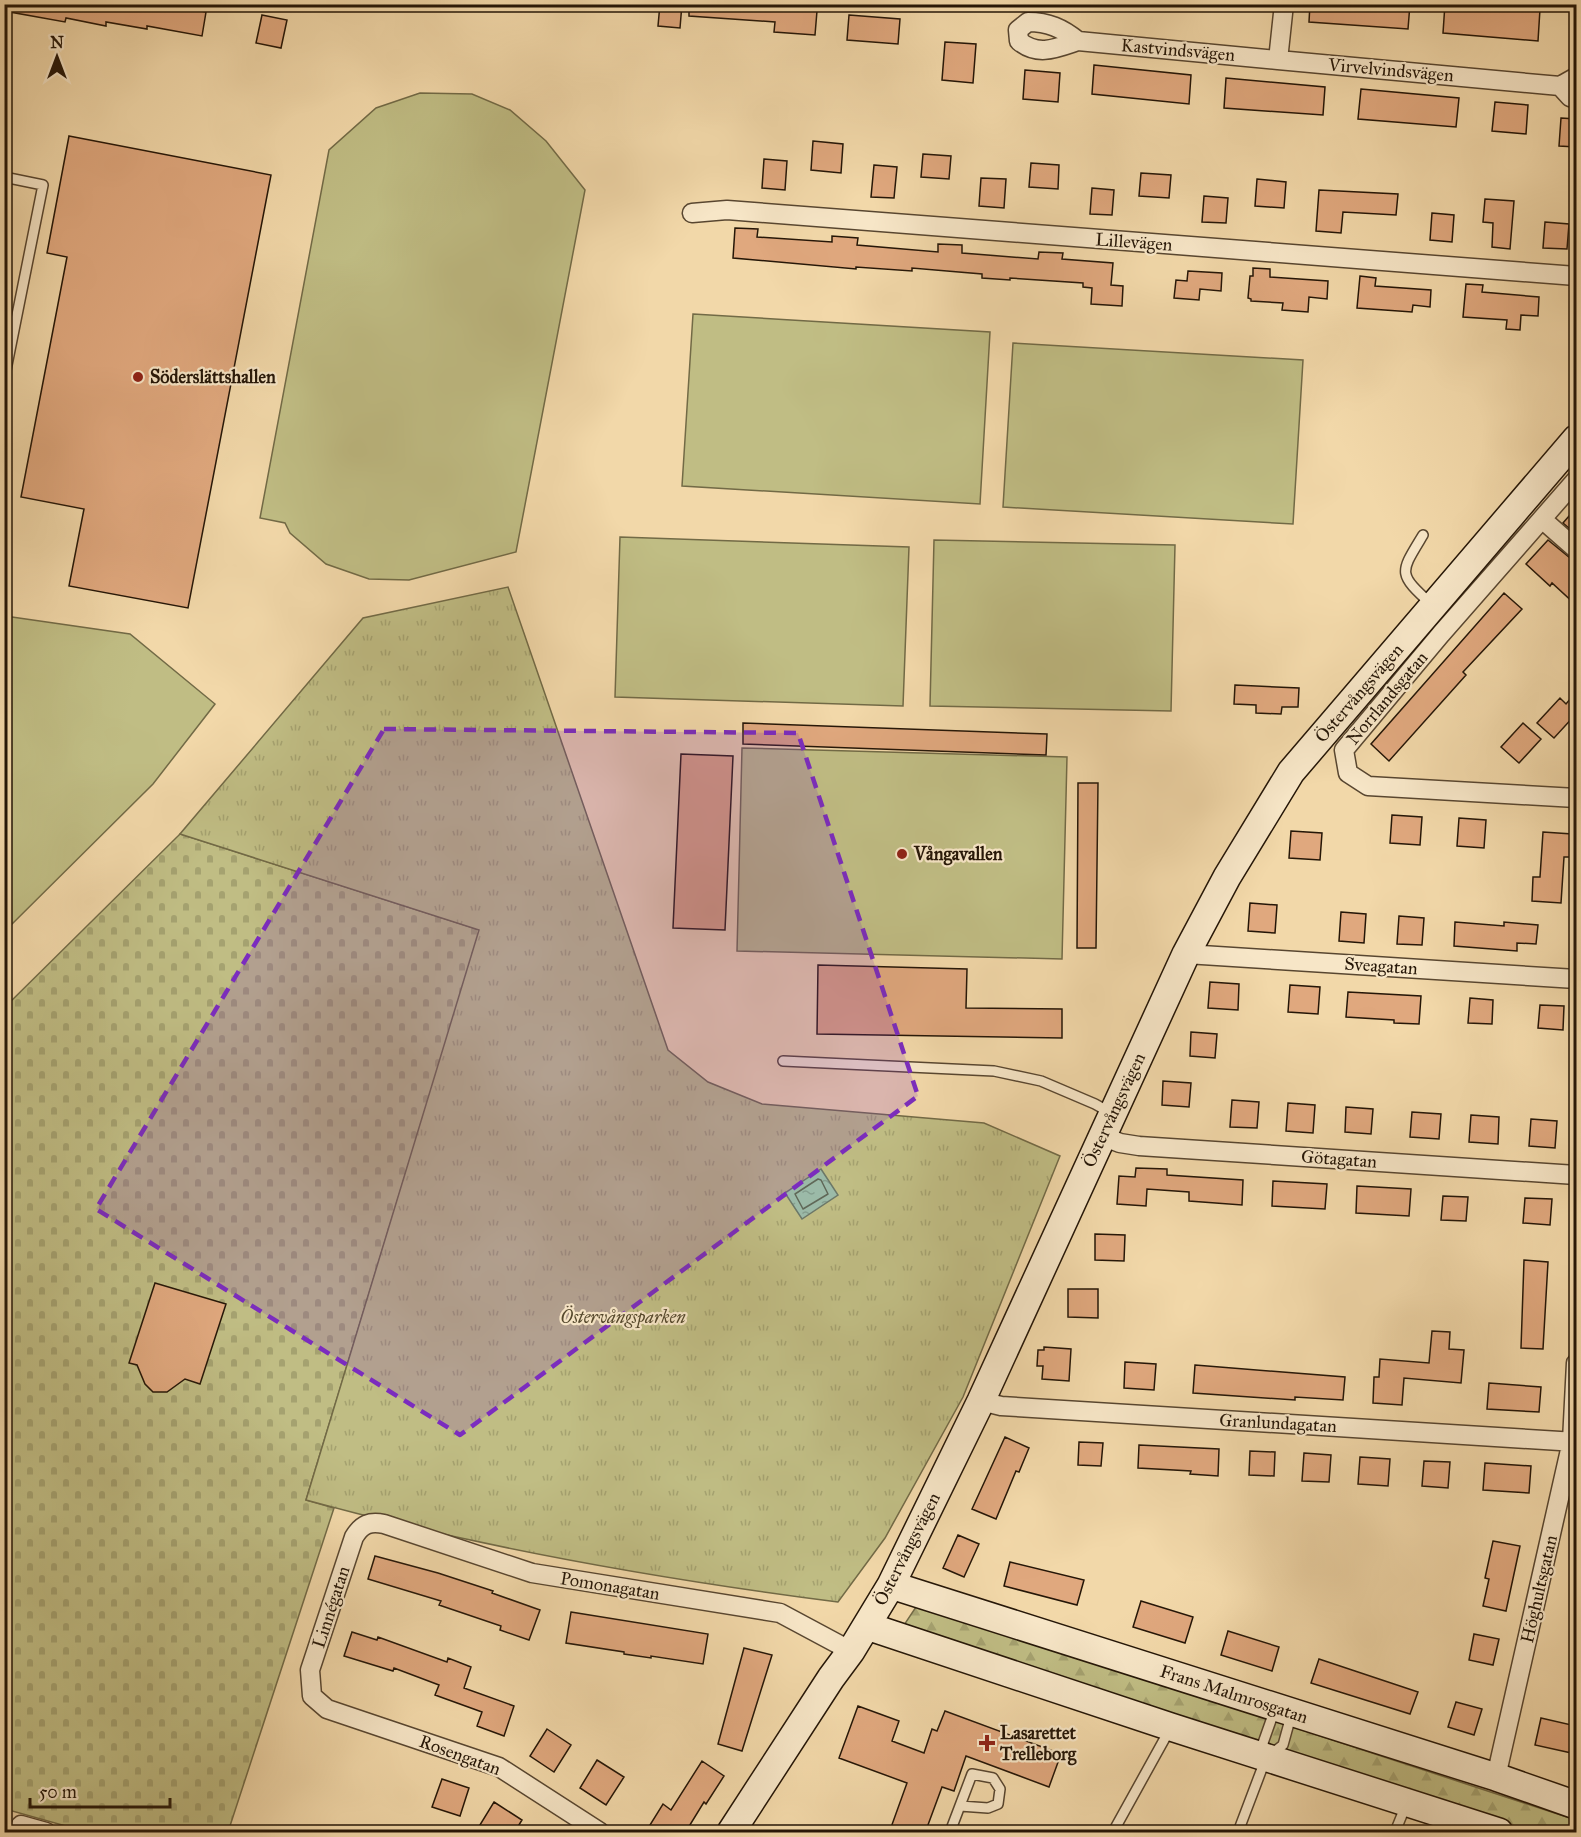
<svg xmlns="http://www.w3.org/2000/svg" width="1581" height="1837" viewBox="0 0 1581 1837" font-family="'IM FELL Great Primer',serif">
	<defs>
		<pattern id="forest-firs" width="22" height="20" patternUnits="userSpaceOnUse" patternTransform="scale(1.5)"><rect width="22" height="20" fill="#c0bd84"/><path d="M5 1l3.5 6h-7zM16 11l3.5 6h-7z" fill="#a5a270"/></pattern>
		<pattern id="cemetery-stones" width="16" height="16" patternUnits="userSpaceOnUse" patternTransform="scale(1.5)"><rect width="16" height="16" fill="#c0bd84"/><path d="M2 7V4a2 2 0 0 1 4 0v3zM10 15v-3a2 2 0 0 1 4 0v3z" fill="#a5a270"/></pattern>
		<pattern id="park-tufts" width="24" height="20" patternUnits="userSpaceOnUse" patternTransform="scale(1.5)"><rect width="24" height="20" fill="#c0bd84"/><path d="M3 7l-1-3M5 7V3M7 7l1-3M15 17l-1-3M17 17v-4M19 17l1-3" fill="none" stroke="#a5a270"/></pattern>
		<pattern id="water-ripples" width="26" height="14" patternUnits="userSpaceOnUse" patternTransform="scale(1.5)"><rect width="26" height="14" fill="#9bbaa8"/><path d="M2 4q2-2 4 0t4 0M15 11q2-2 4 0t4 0" fill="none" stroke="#859f8f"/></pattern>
	</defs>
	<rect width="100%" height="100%" fill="#f2d8a9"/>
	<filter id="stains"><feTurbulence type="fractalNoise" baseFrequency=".00333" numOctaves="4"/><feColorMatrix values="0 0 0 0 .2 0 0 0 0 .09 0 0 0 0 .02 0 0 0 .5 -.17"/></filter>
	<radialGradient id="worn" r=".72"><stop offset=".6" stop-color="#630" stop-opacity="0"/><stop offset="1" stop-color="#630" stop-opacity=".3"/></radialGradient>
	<!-- grass -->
	<path fill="#c0bd84" stroke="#726a46" stroke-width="1.5" d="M420,93L472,94L510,110L546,141L585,190L516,552L409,580L369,579L326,564L290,533L285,523L260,518L329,150L376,108Z
		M693,314L990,332L980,504L682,486Z
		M1013,343L1303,360L1293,524L1003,507Z
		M620,537L909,547L903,706L615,697Z
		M934,540L1175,545L1171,711L930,706Z
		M5,616L130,634L215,704L153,784L5,931Z
		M742,748L1067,757L1062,959L737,951Z"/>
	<!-- forest -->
	<path fill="url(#forest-firs)" stroke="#726a46" stroke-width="1.5" d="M918,1604L1576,1820V1832H1522L904,1625Z"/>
	<!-- cemetery -->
	<path fill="url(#cemetery-stones)" stroke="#726a46" stroke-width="1.5" d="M180,834L480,930L306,1500L334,1508L228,1832H87L5,1809V1007Z"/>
	<!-- park -->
	<path fill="url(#park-tufts)" stroke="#726a46" stroke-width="1.5" d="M508,587L668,1050L708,1082L762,1104L984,1123L1060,1156L963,1397L885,1538L838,1602C659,1579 481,1548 306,1500L479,930L180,834L363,618Z"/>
	<!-- water -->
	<path fill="url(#water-ripples)" stroke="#6c7868" stroke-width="1.5" d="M821,1169L838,1195L802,1219L785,1193Z"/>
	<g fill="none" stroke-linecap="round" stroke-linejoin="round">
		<!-- shore -->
		<path stroke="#606858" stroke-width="1.5" d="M818,1179L821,1180L828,1194L803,1209L795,1194Z"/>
	</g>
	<!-- building -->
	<path fill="#e0a87e" stroke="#251607" stroke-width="1.5" d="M10,4H147L176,10L177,6L206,12L202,36L147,26V29L106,22V26L66,18L65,22L10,12Z
		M660,4H682L680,28L658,26Z
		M689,4H750L817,11L815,35L774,32L775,22L689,16Z
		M1310,4H1410L1408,29L1309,22Z
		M1445,4H1484L1540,9L1538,41L1443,33Z
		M262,15L287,20L281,48L256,43Z
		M849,15L900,19L898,44L847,40Z
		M945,42L976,44L973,83L942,80Z
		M1094,65L1191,75L1189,104L1092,94Z
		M1025,70L1060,73L1058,102L1023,99Z
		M1226,78L1325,87L1323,115L1224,108Z
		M1361,89L1459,98L1456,127L1358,119Z
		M1495,102L1528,105L1526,134L1492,131Z
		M1561,118L1576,119V147L1559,146Z
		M69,136L271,175L188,608L69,586L84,509L21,497L67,257L47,253Z
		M813,141L843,144L841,173L811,170Z
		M923,154L951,156L949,179L921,177Z
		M764,159L787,161L785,190L762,188Z
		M1031,163L1059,165L1058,189L1029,187Z
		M874,165L897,167L894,198L871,197Z
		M1141,173L1171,175L1169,198L1139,196Z
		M981,178L1006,179L1004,208L979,206Z
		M1257,179L1286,182L1284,208L1255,206Z
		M1092,188L1114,190L1112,215L1090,214Z
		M1319,190L1398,194L1396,215L1343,212L1341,233L1316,231Z
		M1204,196L1228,198L1226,223L1202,222Z
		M1485,199L1514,201L1510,249L1492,247L1493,223L1483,222Z
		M1432,213L1454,215L1452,242L1430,240Z
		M1545,222L1569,224L1567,249L1543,248Z
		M735,228L758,229L757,237L832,242V236L858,238L857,245L938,252V244L962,245V253L1038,259L1039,252L1063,253L1062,259L1113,263L1111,285L1123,286L1122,306L1091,304L1092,288L1083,287V283L1010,278V280L982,278V274L912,268V271L856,267V269L733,258Z
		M1253,268L1270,269V277L1328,281L1327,299L1309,297L1308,312L1282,310L1283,303L1251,301V299L1248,298L1250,276H1253Z
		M1188,271L1222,273L1221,291L1200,289L1199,300L1174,298L1176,280L1187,281Z
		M1360,276L1376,278L1375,286L1431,290L1430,307L1413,305L1412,312L1357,308Z
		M1466,284L1483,285L1482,292L1539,297L1538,316L1521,315L1520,330L1506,329L1507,320L1463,317Z
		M1576,508V534L1563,523Z
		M1548,540L1569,557L1576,560V605L1552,583L1550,586L1526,564Z
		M1504,593L1522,609L1463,672L1466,675L1389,761L1371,744Z
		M1235,685L1299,688L1298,707H1282L1281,714L1256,713V705L1234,704Z
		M1576,692V714L1554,738L1537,723L1560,698L1566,704Z
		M743,723L1047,734L1046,755L743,744Z
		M1523,723L1541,739L1519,763L1501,747Z
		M681,754L733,756L725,930L673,928Z
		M1078,783H1098L1096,948H1077Z
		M1392,815L1422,817L1420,845L1390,843Z
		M1459,818L1486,820L1484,848L1457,846Z
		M1291,831L1322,833L1320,860L1289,858Z
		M1543,832L1572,834L1571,857H1564L1561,903L1532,901L1533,877H1540Z
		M1250,903L1277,905L1275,933L1248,931Z
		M1341,912L1366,914L1364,943L1339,941Z
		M1399,916L1424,918L1422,945L1397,944Z
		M1455,922L1504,926V922L1538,925L1536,944L1517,943V951L1454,946Z
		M818,965L967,969L966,1008L1062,1009V1038L817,1034Z
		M1210,982L1239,984L1238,1010L1208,1008Z
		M1290,985L1320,987L1318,1014L1288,1012Z
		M1348,992L1421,996L1419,1024L1394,1023V1020L1346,1017Z
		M1470,998L1493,1000L1492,1024L1468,1023Z
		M1540,1005L1564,1006L1563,1030L1538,1028Z
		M1191,1032L1217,1034L1215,1058L1190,1056Z
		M1163,1081L1191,1083L1189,1107L1162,1105Z
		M1232,1100L1259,1102L1257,1128L1230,1127Z
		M1288,1103L1315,1105L1313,1133L1286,1131Z
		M1346,1107L1373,1109L1371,1134L1345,1132Z
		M1412,1112L1441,1114L1439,1139L1410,1137Z
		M1471,1115L1499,1117L1498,1144L1469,1142Z
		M1531,1119L1557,1121L1555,1148L1529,1146Z
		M1136,1168L1167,1169V1175L1243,1180L1242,1205L1189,1201V1192L1147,1189L1146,1206L1117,1204L1119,1176L1135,1177Z
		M1273,1181L1327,1184L1325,1209L1272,1206Z
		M1357,1186L1411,1189L1409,1216L1356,1213Z
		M1443,1196L1468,1197L1466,1221L1441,1220Z
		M1525,1198L1552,1199L1550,1225L1523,1223Z
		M1095,1234L1125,1235L1124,1261L1095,1260Z
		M1524,1260L1548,1262L1543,1349L1521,1348Z
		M155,1283L226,1304L200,1384L185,1379L167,1392H153L145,1384L137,1365L129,1363Z
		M1068,1289H1098V1318L1068,1317Z
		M1432,1331L1450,1332L1449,1349L1464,1350L1461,1383L1404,1378L1402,1405L1373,1403L1374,1377H1379L1380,1359L1429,1363Z
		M1044,1347L1071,1349L1069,1381L1042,1379L1043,1366H1037L1038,1350H1044Z
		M1125,1362L1156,1364L1154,1390L1124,1388Z
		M1195,1365L1345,1377L1343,1400L1295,1397V1400L1193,1393Z
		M1489,1383L1541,1387L1539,1412L1487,1409Z
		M1005,1437L1029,1448L1019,1472L1016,1471L996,1519L972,1509Z
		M1079,1442L1103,1443L1101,1466L1078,1465Z
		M1139,1445L1219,1449L1218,1476L1190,1474L1191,1471L1138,1468Z
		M1250,1451L1275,1452L1274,1476L1249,1475Z
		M1304,1453L1331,1455L1329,1482L1302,1481Z
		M1360,1457L1390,1459L1388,1486L1358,1484Z
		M1424,1461L1450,1462L1448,1488L1422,1486Z
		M1485,1463L1531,1466L1529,1493L1483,1490Z
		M958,1535L979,1544L964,1577L943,1568Z
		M1493,1541L1520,1546L1506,1611L1483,1606L1489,1579L1485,1578Z
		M375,1556L438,1573L493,1591L492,1593L540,1610L529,1640L500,1630L501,1626L439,1605L441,1601L368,1579Z
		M1010,1562L1084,1580L1077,1605L1004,1586Z
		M1141,1601L1193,1617L1185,1643L1133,1627Z
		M571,1612L708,1634L703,1664L651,1656V1658L624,1654V1652L566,1643Z
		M1228,1631L1279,1647L1272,1671L1221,1655Z
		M352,1632L377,1640L378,1637L447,1662L448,1658L471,1667L464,1688L514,1706L504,1736L477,1726L482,1712L435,1695L439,1685L394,1668L393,1671L344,1656Z
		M1474,1634L1499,1639L1493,1665L1469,1660Z
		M744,1648L772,1655L742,1751L718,1744Z
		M1319,1659L1418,1692L1410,1714L1311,1683Z
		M1456,1702L1482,1709L1474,1735L1448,1727Z
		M858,1706L899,1721L892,1741L924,1753L932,1729L937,1731L945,1711L1061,1754L1049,1787L966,1756L954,1791L942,1787L925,1833H889L907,1783L839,1758Z
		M1541,1718L1576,1726V1754L1535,1745Z
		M547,1729L571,1745L554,1772L530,1756Z
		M597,1760L624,1777L606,1805L580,1788Z
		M702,1761L724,1776L706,1804L704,1802L685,1833H645L663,1804L671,1810Z
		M442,1779L469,1788L460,1816L432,1807Z
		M494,1802L522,1820L514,1833H475Z"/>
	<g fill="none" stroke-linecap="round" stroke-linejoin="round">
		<!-- lane casing -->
		<g stroke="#584630" stroke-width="12">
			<path id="lane" d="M4,177L43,185L4,380
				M1423,535C1400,573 1397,573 1431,604
				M783,1061L994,1071L1041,1081L1095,1104L1111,1113
				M1270,1755L1283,1745L1291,1716
				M950,1832L972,1774L993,1778L1000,1789L998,1804L988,1808L960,1806
				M1113,1832L1170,1729
				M1238,1832L1266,1758L1263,1743L1275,1709
				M1395,1832L1406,1805"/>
		</g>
		<!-- street casing -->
		<g stroke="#584630" stroke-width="21">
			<path id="street" d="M1284,4L1278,60L1560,86L1576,77
				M1078,41C1057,48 1038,57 1019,41L1018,30L1028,22C1048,22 1062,28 1078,41L1278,60
				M1560,86L1570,97L1576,99
				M692,213L727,210L1576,276
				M1576,480L1441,634L1344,750L1348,773L1368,786L1576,798
				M1543,520L1576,549
				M1186,954L1576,979
				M1102,1136L1120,1143L1139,1146L1576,1175
				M981,1401L1001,1406L1576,1442
				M1496,1777L1572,1441L1576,1363
				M19,1832L21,1825L46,1832
				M600,1832L499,1767L327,1709L312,1696L310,1670L354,1537C362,1524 370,1521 384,1524L532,1573L780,1613L851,1651"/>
		</g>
		<!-- secondary casing -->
		<g stroke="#251607" stroke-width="30">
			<path id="secondary" d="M891,1585L1496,1777L1576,1805
				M867,1626L1171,1727L1499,1832
				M731,1832L831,1678L851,1651L891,1585L981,1401L1186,954L1227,877L1291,772L1576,439"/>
		</g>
		<!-- lane -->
		<use href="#lane" stroke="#f7e6c7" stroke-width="9"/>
		<!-- street -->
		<use href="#street" stroke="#f7e6c7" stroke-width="18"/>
		<!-- secondary -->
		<use href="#secondary" stroke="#f7e6c7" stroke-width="27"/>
	</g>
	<!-- marked area -->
	<path fill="#7b2cbf" fill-opacity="0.2" stroke="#7b2cbf" stroke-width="4.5" stroke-dasharray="12 8" stroke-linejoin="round" d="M384,729L798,733L918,1096L460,1435L96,1209Z"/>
	<!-- markers -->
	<g fill="#8f2418" stroke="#f7e6c7" stroke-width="2">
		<circle cx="138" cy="377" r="6"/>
		<circle cx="902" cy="854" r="6"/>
		<path d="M984 1734h6v6h6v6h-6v6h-6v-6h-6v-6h6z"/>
	</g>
	<g text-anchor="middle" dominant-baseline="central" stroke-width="4.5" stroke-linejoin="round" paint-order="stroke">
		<!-- street labels -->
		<g font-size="18" fill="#251607" stroke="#f7e6c7">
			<text transform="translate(1178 50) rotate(5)">Kastvindsvägen</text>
			<text transform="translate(1391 70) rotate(5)">Virvelvindsvägen</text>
			<text transform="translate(1134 242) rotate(4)">Lillevägen</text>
			<text transform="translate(1359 693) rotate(-49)">Östervångsvägen</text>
			<text transform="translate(1387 698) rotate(-50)">Norrlandsgatan</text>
			<text transform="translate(1381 966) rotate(4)">Sveagatan</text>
			<text transform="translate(1114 1110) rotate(-65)">Östervångsvägen</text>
			<text transform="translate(1339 1159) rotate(4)">Götagatan</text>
			<text transform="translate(1278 1423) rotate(3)">Granlundagatan</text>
			<text transform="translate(907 1549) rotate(-63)">Östervångsvägen</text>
			<text transform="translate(610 1586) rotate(9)">Pomonagatan</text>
			<text transform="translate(1539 1589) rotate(-77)">Höghultsgatan</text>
			<text transform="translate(331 1607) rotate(-72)">Linnégatan</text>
			<text transform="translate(1234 1694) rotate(18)">Frans Malmrosgatan</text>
			<text transform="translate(460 1755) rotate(20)">Rosengatan</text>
		</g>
		<!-- poi labels -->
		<g font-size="18" font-weight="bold" fill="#251607" stroke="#f7e6c7" text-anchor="start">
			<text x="150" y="377">Söderslättshallen</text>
			<text x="914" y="854">Vångavallen</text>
			<text x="1000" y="1733">Lasarettet<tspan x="1000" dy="21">Trelleborg</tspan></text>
		</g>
		<!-- park labels -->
		<g font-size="18" font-style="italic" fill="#54482c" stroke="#f7e6c7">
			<text x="623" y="1317">Östervångsparken</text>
		</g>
	</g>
	<!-- margin -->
	<rect width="1581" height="1837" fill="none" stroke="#f2d8a9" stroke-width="24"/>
	<rect x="6" y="6" width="1569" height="1825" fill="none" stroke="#251607" stroke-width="3"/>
	<rect x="12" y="12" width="1557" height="1813" fill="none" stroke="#251607" stroke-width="1.5"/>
	<!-- north arrow -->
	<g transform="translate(57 57)" stroke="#f7e6c7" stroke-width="4.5" paint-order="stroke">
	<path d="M0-4.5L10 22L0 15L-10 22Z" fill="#251607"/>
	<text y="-9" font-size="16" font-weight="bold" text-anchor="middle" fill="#251607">N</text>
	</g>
	<!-- scale -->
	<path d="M30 1798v9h140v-9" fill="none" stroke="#251607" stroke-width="3"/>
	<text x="39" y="1798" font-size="18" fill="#251607" stroke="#f7e6c7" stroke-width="4.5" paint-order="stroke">50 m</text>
	<rect width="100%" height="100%" filter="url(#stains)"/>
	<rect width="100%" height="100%" fill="url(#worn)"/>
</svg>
